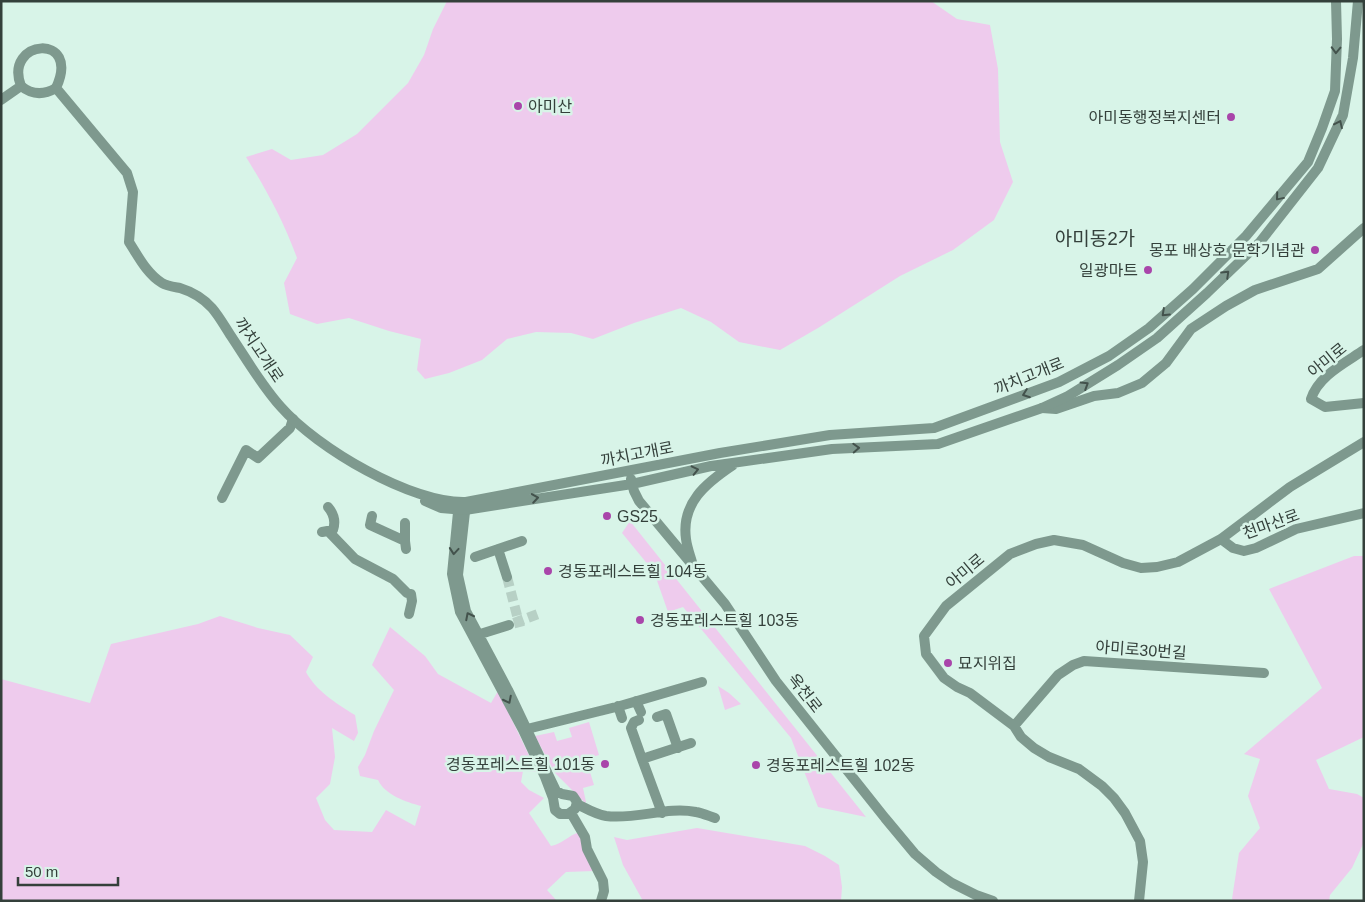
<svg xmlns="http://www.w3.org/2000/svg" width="1365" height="902" viewBox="0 0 1365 902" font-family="Arial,'Noto Sans KR',sans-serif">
	<rect width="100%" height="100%" fill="#d8f4e8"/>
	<!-- green -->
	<path fill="#eecbed" d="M447,1H931L957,19L990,25L998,69L1000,142L1013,182L994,220L953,250L900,276L818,328L780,350L739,342L711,322L681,308L634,323L593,339L571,333L536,332L507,339L482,360L449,373L425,379L417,370L421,339L389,331L349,318L317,324L290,314L284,283L297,258C284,222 266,189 246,157L272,149L291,160L323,155L357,134L408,83L424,55L433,29Z
		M630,521L866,817L818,807L791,738L683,607L668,612L654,572L622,533Z
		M1354,556H1364V737L1316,760L1329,789L1357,794L1364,798V842L1352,868L1330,895L1329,901H1234L1232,899L1239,853L1260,828L1248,796L1260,759L1244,754L1322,688L1269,589Z
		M220,616L258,628L290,635L313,657L306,672C316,691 337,704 355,715L358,733L354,741L332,728L335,757L330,784L316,798L325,820L334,830L372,832L386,810L415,826L421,806C406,802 385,795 378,780L360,776L358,767L365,755L374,731L394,690L372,665L390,627L425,656L438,674L491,703L498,691L537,772L523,771L521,782L529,790L544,798L529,813L551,846C562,844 568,836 579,832L594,871L566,872L547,890L557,901H1V679L90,703L111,644L198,624Z
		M718,686L729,693L741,704L725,710Z
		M589,722L599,755L586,759L594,785L583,788L586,802L585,803L555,773L535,736L554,732L557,741L572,737L569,728Z
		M697,828L805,846L825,856L839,865L842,887L841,901H643L623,865L614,837L627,840Z"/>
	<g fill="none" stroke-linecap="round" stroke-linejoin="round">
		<!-- minor-tunnel -->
		<path stroke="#b7d0c5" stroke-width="10" stroke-dasharray="10 5" stroke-linecap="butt" d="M507,577L520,627
			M514,623L538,614"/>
		<!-- minor -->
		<path stroke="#7e998e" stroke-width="10" d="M21,86C32,95 44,95 56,88
			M1042,408L1056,409L1094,396L1118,393L1142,383L1166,363L1191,329L1226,306L1255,290L1318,269L1364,228
			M222,498L246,450L258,458L290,428L293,419
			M459,502L452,574L460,612L523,730L545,777L553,798L555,810L560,814H568L575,809L577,802L573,796L562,794L556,791L508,690L466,611L458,575L466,503
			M372,516L370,525L405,541L406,549
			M405,523V541
			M322,532L333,530C336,521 334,514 328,507
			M329,532L355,559L393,579L407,593L411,594L412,601L409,614
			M498,549L507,577
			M475,557L522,541
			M474,636L509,625
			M636,701L641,712
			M618,706L622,718
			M657,717L666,714L678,748
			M639,720L634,722L631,728L642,759
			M523,730L620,706L702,682
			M577,804C587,809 595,814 606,816C636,820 667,806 696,812C702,813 709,816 715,818
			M571,813L585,837L587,849L603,881L604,891L601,901
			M662,813L642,759L691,743"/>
		<!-- tertiary -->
		<path stroke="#7e998e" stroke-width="10" d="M1,100L21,86C3,39 82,32 56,88L127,173L133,192L129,242C138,256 147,274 162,283C167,286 175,287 180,288C193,292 203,298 212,308C219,316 225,327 231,336C247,360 262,386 281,407C317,448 412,504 466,502L720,453L830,435L934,428L1059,382L1109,356L1149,328L1193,289L1246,236L1308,162L1322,128L1335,91L1337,39L1336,1
			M1364,350C1345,363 1318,376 1311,399L1325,407L1364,403
			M631,479L634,491L639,501L725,604L776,681L885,818L915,854L936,872L952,883L976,895L993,901
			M425,501L441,508L465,510L632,484L711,466L832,449L938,444L1042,408L1068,396L1118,365L1157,338L1207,293L1260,242L1318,168L1343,115L1353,58L1358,1
			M1221,539L1233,548L1244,551L1256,548L1296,529L1364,513
			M692,562C690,555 687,547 686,539C681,503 706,483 733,465
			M1014,726L1058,675L1073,665L1084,661L1264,673
			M1139,901L1143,862L1140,841L1125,813L1114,798L1102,786L1079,769L1049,757L1034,748L1021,737L1014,726L970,693L957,687L944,678L926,654L924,636L946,606L1010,554L1036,544L1054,540L1083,545L1123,563L1141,568L1157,567L1178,562L1221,539L1290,487L1364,442"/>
	</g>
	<!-- one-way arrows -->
	<defs><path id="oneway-chevron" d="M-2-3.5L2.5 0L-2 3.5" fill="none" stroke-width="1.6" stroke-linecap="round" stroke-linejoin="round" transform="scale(1.25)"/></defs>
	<g stroke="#43524c">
		<use href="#oneway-chevron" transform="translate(1336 50) rotate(92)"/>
		<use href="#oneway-chevron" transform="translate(1339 124) rotate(-65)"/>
		<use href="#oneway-chevron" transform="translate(1279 197) rotate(130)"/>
		<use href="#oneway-chevron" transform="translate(1226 274) rotate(-44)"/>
		<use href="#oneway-chevron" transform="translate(1165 313) rotate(137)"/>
		<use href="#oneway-chevron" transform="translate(1085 385) rotate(-32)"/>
		<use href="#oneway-chevron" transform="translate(1026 394) rotate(160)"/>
		<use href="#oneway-chevron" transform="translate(856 448) rotate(-3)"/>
		<use href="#oneway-chevron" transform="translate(695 470) rotate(-13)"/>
		<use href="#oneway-chevron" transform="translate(535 498) rotate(-9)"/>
		<use href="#oneway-chevron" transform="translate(454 551) rotate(95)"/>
		<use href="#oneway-chevron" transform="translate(469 616) rotate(-117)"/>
		<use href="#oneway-chevron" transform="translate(508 700) rotate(63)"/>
	</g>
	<!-- markers -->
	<g fill="#a945aa" stroke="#d8f4e8" stroke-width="2">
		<circle cx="518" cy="106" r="5"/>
		<circle cx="1231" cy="117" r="5"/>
		<circle cx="1315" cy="250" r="5"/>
		<circle cx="1148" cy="270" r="5"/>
		<circle cx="607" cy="516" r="5"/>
		<circle cx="548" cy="571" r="5"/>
		<circle cx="640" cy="620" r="5"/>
		<circle cx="948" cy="663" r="5"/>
		<circle cx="605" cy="764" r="5"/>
		<circle cx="756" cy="765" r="5"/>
	</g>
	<g text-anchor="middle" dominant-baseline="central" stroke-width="5" stroke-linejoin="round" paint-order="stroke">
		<!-- poi labels -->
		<g font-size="16" fill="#34403b" stroke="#d8f4e8" text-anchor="start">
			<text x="528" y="106">아미산</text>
			<text x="1221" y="117" text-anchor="end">아미동행정복지센터</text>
			<text x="1305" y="250" text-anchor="end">몽포 배상호 문학기념관</text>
			<text x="1138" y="270" text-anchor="end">일광마트</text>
			<text x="617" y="516">GS25</text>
			<text x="558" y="571">경동포레스트힐 104동</text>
			<text x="650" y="620">경동포레스트힐 103동</text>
			<text x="958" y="663">묘지위집</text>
			<text x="595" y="764" text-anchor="end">경동포레스트힐 101동</text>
			<text x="766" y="765">경동포레스트힐 102동</text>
		</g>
		<!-- street labels -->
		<g font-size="16" fill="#34403b" stroke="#d8f4e8">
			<text transform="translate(259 350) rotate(56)">까치고개로</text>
			<text transform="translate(1327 360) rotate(-39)">아미로</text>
			<text transform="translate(1029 376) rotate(-22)">까치고개로</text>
			<text transform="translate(637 454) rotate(-11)">까치고개로</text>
			<text transform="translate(1271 524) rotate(-20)">천마산로</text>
			<text transform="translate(965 571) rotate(-40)">아미로</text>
			<text transform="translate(1141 650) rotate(4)">아미로30번길</text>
			<text transform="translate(805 693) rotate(52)">옥천로</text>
		</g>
		<!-- quarter labels -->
		<g font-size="19" fill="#34403b" stroke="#d8f4e8">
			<text x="1095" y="238">아미동2가</text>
		</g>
	</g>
	<!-- border -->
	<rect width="1365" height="902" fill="none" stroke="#34403b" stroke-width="5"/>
	<!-- scale -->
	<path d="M18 877v8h100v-8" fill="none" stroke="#34403b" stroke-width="2.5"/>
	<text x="25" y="877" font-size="15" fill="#34403b" stroke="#d8f4e8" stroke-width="4" paint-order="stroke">50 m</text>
</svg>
